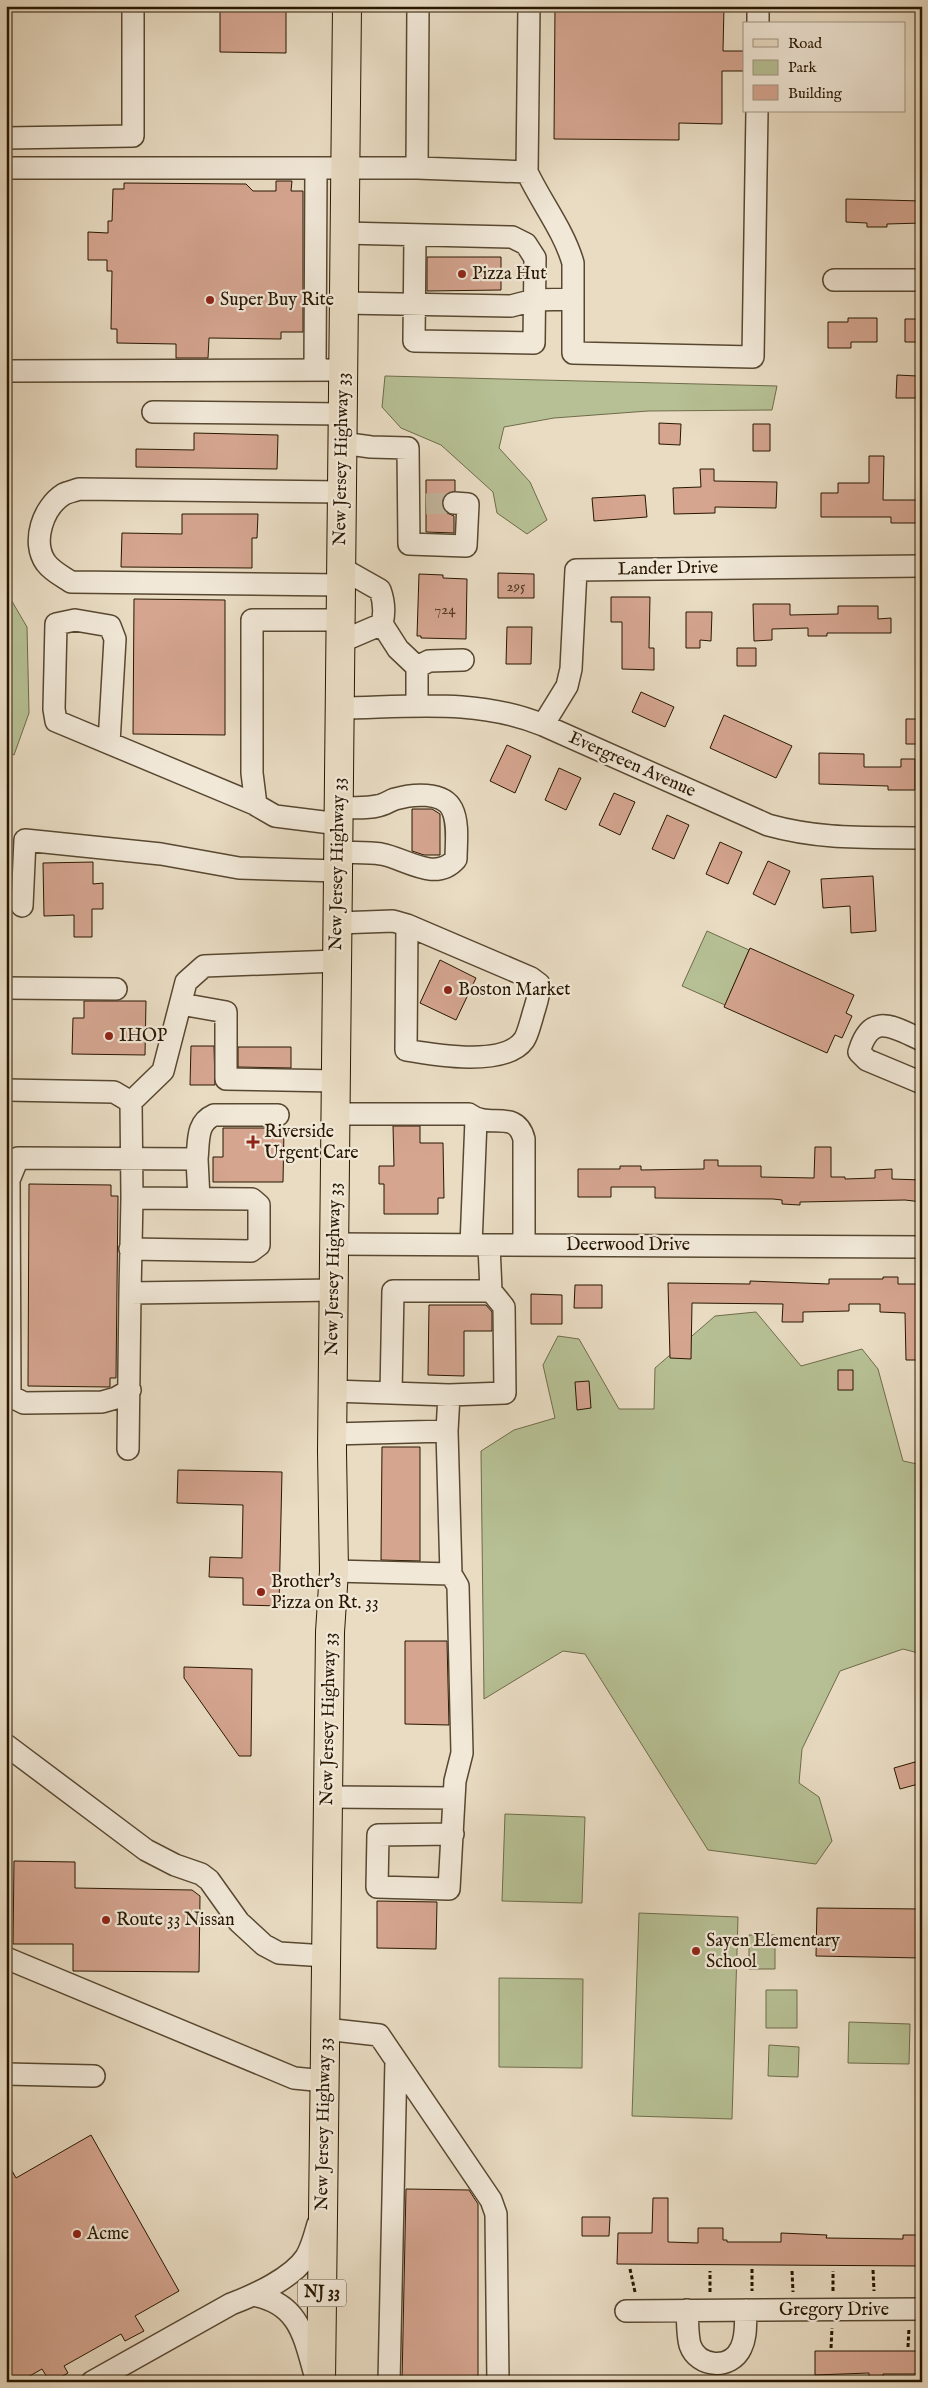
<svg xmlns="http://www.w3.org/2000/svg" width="928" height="2388" viewBox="0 0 928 2388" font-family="'IM FELL English',serif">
	<rect width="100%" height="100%" fill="#e9dcc3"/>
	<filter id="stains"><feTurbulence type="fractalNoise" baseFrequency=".004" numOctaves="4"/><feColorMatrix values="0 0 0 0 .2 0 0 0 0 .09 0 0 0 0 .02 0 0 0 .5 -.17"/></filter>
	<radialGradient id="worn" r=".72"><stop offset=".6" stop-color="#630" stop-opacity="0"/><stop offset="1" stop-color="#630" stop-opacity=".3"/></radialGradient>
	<!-- green -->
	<path fill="#b6c094" stroke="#6f6c4a" d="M385,376L777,386L772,410L648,411L554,418L504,427L499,448L530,482L547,520L527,534L497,513L493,492L441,445L401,428L382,407Z
		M6,591L27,627L29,713L14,755L6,752Z
		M707,931L749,950L725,1005L682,986Z
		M756,1312L801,1366L862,1349L878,1369L903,1461L922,1465V1654L903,1649L840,1671L802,1749L799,1783L819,1797L832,1841L816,1864L708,1850L585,1654L563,1651L484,1699L481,1451L514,1430L555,1418L543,1365L558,1336L579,1339L619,1409H654L655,1368L715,1316Z
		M505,1814L585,1817L582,1903L502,1901Z
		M639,1913L738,1917L732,2119L632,2116Z
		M749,1935H775V1969H749Z
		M499,1978L583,1979L582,2068L499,2067Z
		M766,1990H797V2028H766Z
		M849,2022L910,2024L909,2064L848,2063Z
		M769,2045L799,2047L798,2077L768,2076Z"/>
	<!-- building -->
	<path fill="#d5a590" stroke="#281700" d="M220,6H286V53L220,52Z
		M555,6H724L723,51H744V71H722V124L679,123V140L554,139Z
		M276,181H292L291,191H303V332H281V339L209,338L208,358H176V344L117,343V329H111L112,271H107V260H88V232L108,233V221H112L113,189H124V183L246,184L253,191H276Z
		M846,199L922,201V223L887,224V227H867V223L846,222Z
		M427,257H501V290L427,291Z
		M848,318H877V342H851V348H828V322H848Z
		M905,319H922V342H905Z
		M897,375L917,376L916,398H896Z
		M659,423L681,424L680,445L659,444Z
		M753,424H770V451H753Z
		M194,433L278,435L277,469L136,467V449L194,450Z
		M869,456H884L883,500H919V523H891V517H821V493H838V483H869Z
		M700,469H714V481L777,482L776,508L715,507V513L674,514L673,488L701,487Z
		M426,480H455V491L444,496L442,503L447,513L454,516V533L426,532Z
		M645,495L647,517L594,521L592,498Z
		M182,514H258L257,538H252V568L121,567L122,533L182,534Z
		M498,573L534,574V598H498Z
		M419,574L443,575V578L467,579L466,639L421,638V636H417Z
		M611,597H650L649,648H654V670L622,669V622H611Z
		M134,599L225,600V735L133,734Z
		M753,604H790V615L838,614V606H878V619L891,618V633H827V636H808V628L772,629V640L754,641Z
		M686,612H712L711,641L700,640V648H686Z
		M507,627H532L531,664H506Z
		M737,648H756V666H737Z
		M641,692L674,707L665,727L632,712Z
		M724,715L792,746L776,778L710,748Z
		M906,719H922V744H906Z
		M507,745L531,756L515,793L490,781Z
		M819,753L864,754V767H901V759H915V790H888V786L819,784Z
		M559,768L581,778L566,810L545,800Z
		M614,793L635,802L620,835L599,825Z
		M412,809H432L440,814V855H424L412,851Z
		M667,815L689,825L674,859L652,849Z
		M720,842L742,852L728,884L706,874Z
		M768,861L790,871L775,905L753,894Z
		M93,862V884L103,883V909H92V937H74V915L44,916L43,863Z
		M873,876L876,931L851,933L850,906L823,908L821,879Z
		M750,948L854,995L846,1013L852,1016L842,1038L835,1035L827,1053L724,1007Z
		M440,960L476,978L456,1020L420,1003Z
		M84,1001H146L145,1055L72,1054L73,1018H84Z
		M191,1046H214L215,1085H190Z
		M238,1047H291V1068L238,1067Z
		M393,1126H420V1143H443L444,1198H438V1214H384V1184H379V1166H394Z
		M223,1128H284L283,1182H213V1157H223Z
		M815,1147H831V1177H845V1179L875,1178V1170L892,1169V1179L922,1180V1202L905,1200L800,1202V1205L782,1204V1200L773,1199L655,1198V1187H611V1197H578V1169H620V1166H641V1170L704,1169V1160H718V1166H761V1177L814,1178Z
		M29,1184L111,1185V1196H118L116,1378H110V1387L28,1386Z
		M883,1277H898V1284H922V1360H906L905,1313L880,1312V1304H849V1311L803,1312V1322H782L783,1304L692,1303L691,1359L670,1358L668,1283L750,1284V1281L829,1284V1279H883Z
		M575,1285H602V1308H574Z
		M531,1294L562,1295V1324H531Z
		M429,1305H486L492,1312V1331H464V1376L428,1375Z
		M838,1370H853V1390H838Z
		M589,1381L591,1408L577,1410L575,1382Z
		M382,1447H420V1561L381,1560Z
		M178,1470L282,1472L279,1606L243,1605V1578L209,1577L210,1557L242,1558L243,1505L177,1503Z
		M405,1641H447L449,1725L405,1724Z
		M184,1667L252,1669L251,1756H239L184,1678Z
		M922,1760V1783L900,1789L894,1768Z
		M14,1861L75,1862V1888L192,1890L200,1896L199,1972L73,1971V1944H13Z
		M377,1901L437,1902L436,1949L377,1948Z
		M817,1908L922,1909V1958L816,1956Z
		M91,2135L179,2291L135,2316L144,2331L125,2341L121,2334L64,2366L68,2373L52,2382H50L42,2369L19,2382H6V2160L16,2178Z
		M406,2189L469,2190L478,2204V2382H402Z
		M653,2198H668V2242L698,2243V2228H723V2240H727V2242H781V2233L827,2235L826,2238L903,2239V2235H917V2242H922V2266L617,2264L618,2233H652Z
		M582,2217H610L609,2236H582Z
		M815,2351H922V2374H883V2382H869V2373L815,2375Z"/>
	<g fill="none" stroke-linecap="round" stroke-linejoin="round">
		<!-- minor-tunnel -->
		<path stroke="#c2b59c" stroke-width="21" stroke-dasharray="21 11" stroke-linecap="butt" d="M426,504L454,503"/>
		<!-- minor casing -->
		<g stroke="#584831" stroke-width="24">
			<path id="minor" d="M529,6L527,172C541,202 564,231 573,263V353L753,357L757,111
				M758,24V6
				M6,138L133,136V6
				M6,168H417L527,172
				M417,168L418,6
				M344,233L512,237L526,244L535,258L534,343L414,341L415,236
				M834,280H922
				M344,303L511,306L534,300L573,299
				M315,370L316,168
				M6,371L343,370
				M153,412L343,414
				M342,443L371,447L408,448L409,544L466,546L468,504L454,503
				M341,585L71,582C62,576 53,572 46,563C31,542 43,507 64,494C68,492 74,491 79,489L342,492
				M382,624L398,649L417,667
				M340,642L382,624C385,612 384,601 380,590L341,568
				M417,706V667L429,661L463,660
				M340,708C410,707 477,698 543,725L768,825C822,840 867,837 922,838
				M543,725L567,686L571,669L576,570L922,566
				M109,743L115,639L110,626L75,620L56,624L54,709L56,721L257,805
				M339,824L275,816L256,805L252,773V620H341
				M338,852C352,853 367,852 381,854C405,858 435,883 456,859C456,844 459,823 452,809C443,791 412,794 395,799C389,801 384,805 377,806C365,809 351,807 339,808
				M22,906L25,840L161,854L239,868L338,871
				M338,923L393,921L407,925L531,978L539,984C540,996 535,1006 532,1018C530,1024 528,1034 524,1040C505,1067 434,1055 406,1050L407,925
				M6,988L116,989
				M181,1004L226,1012V1079L337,1081
				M922,1040C893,1027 871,1011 859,1052L867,1060L922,1083
				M6,1090L114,1092L131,1102
				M336,1114H469C489,1130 516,1108 524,1139V1245
				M197,1159L199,1199
				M334,1244L922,1247
				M471,1245L476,1120
				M130,1249L251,1251L259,1245V1205L252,1199L132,1198
				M334,1290L130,1293L132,1198L131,1102L163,1071L186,982L204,966L337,961
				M130,1390L116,1398L102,1402L24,1403L10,1396L9,1180L18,1158L197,1159C199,1141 196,1123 214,1115H278
				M333,1391L449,1395L447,1431L451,1574L458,1586L462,1753L455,1781L449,1889L377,1887L378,1835L453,1834
				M391,1393L393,1291H491L489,1245
				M449,1395L505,1393L504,1307L491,1291
				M332,1434L447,1431
				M128,1449L130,1293
				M334,1571L451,1574
				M6,1745L146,1850L175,1865L201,1874L209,1880L239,1922L264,1945L279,1953L326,1956
				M328,1797L454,1798
				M6,1958L294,2078L325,2081
				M325,2029L379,2035L491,2200L496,2214L498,2382
				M6,2074L94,2076
				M253,2295C299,2303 304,2336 315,2375
				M687,2310C688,2322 687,2334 690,2345C698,2368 731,2370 741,2348C747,2336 745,2323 746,2310
				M626,2311L922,2309
				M92,2382L231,2304C255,2295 292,2278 306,2257C312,2247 315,2234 318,2224
				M389,2382L396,2060"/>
		</g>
		<!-- major casing -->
		<g stroke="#281700" stroke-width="30">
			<path id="major" d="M321,2382L330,1632L334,1571L332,1451L347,6"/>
		</g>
		<!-- path -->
		<path stroke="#281700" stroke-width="3" stroke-dasharray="4 2.5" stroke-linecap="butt" d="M630,2269L635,2292
			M752,2269V2291
			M873,2270L874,2291
			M792,2271L793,2292
			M833,2291V2271
			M710,2292V2271
			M908,2347L909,2328
			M831,2348L832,2328"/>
		<!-- minor -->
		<use href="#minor" stroke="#f1e8d8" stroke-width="21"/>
		<!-- major -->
		<use href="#major" stroke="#e9dcc3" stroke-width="28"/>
	</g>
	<!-- markers -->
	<g fill="#8f2418" stroke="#f1e8d8" stroke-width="2">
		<circle cx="462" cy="274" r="5"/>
		<circle cx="210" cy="300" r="5"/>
		<circle cx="448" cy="990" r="5"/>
		<circle cx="109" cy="1036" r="5"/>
		<path d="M250.5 1134.5h5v5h5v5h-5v5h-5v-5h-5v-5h5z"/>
		<circle cx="261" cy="1592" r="5"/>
		<circle cx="106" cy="1920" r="5"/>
		<circle cx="696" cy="1951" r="5"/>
		<circle cx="77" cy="2234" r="5"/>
	</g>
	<g text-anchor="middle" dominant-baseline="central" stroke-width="4.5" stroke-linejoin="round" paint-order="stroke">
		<!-- number labels -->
		<g font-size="15" fill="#533a24">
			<text x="516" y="586">295</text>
			<text x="445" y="609">724</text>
		</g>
		<!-- shield labels -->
		<rect fill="#f1e8d8" stroke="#645641" stroke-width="1" x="298" y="2279.5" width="48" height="27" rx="4"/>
		<g font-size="16" font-weight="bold" fill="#281700">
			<text x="322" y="2293">NJ 33</text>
		</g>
		<!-- poi labels -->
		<g font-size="18" fill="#281700" stroke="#f1e8d8" text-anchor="start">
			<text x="472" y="274">Pizza Hut</text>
			<text x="220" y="300">Super Buy Rite</text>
			<text x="458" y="990">Boston Market</text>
			<text x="119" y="1036">IHOP</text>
			<text x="264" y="1132">Riverside<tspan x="264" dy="21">Urgent Care</tspan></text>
			<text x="271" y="1582">Brother's<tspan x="271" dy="21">Pizza on Rt. 33</tspan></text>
			<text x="116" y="1920">Route 33 Nissan</text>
			<text x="706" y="1941">Sayen Elementary<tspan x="706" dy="21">School</tspan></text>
			<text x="87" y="2234">Acme</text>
		</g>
		<!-- street labels -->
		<g font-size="18" fill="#281700" stroke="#f1e8d8">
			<text transform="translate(342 459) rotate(-89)">New Jersey Highway 33</text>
			<text transform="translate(668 569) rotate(-1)">Lander Drive</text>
			<text transform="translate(632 765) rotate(24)">Evergreen Avenue</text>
			<text transform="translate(338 864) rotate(-89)">New Jersey Highway 33</text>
			<text x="628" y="1245">Deerwood Drive</text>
			<text transform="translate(334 1269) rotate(-89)">New Jersey Highway 33</text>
			<text transform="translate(329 1719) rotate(-89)">New Jersey Highway 33</text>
			<text transform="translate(324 2124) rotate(-89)">New Jersey Highway 33</text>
			<text x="834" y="2310">Gregory Drive</text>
		</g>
	</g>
	<!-- margin -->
	<rect width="928" height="2388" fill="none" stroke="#e9dcc3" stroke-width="25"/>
	<rect x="8" y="8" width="913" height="2373" fill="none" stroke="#281700" stroke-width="2.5"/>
	<rect x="12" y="12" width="903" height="2363" fill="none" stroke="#281700"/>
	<!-- legend -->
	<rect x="743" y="22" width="162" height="90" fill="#f1e8d8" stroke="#a19482"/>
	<rect x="753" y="39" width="25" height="8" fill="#e9dcc3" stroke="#a19482"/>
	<text x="788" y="48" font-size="15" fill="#281700">Road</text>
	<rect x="753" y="60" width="25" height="15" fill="#b6c094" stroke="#a19482"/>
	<text x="788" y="72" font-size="15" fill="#281700">Park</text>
	<rect x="753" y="85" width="25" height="15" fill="#d5a590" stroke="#a19482"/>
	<text x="788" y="98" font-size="15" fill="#281700">Building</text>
	<rect width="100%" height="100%" filter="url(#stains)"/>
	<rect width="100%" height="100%" fill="url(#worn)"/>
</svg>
